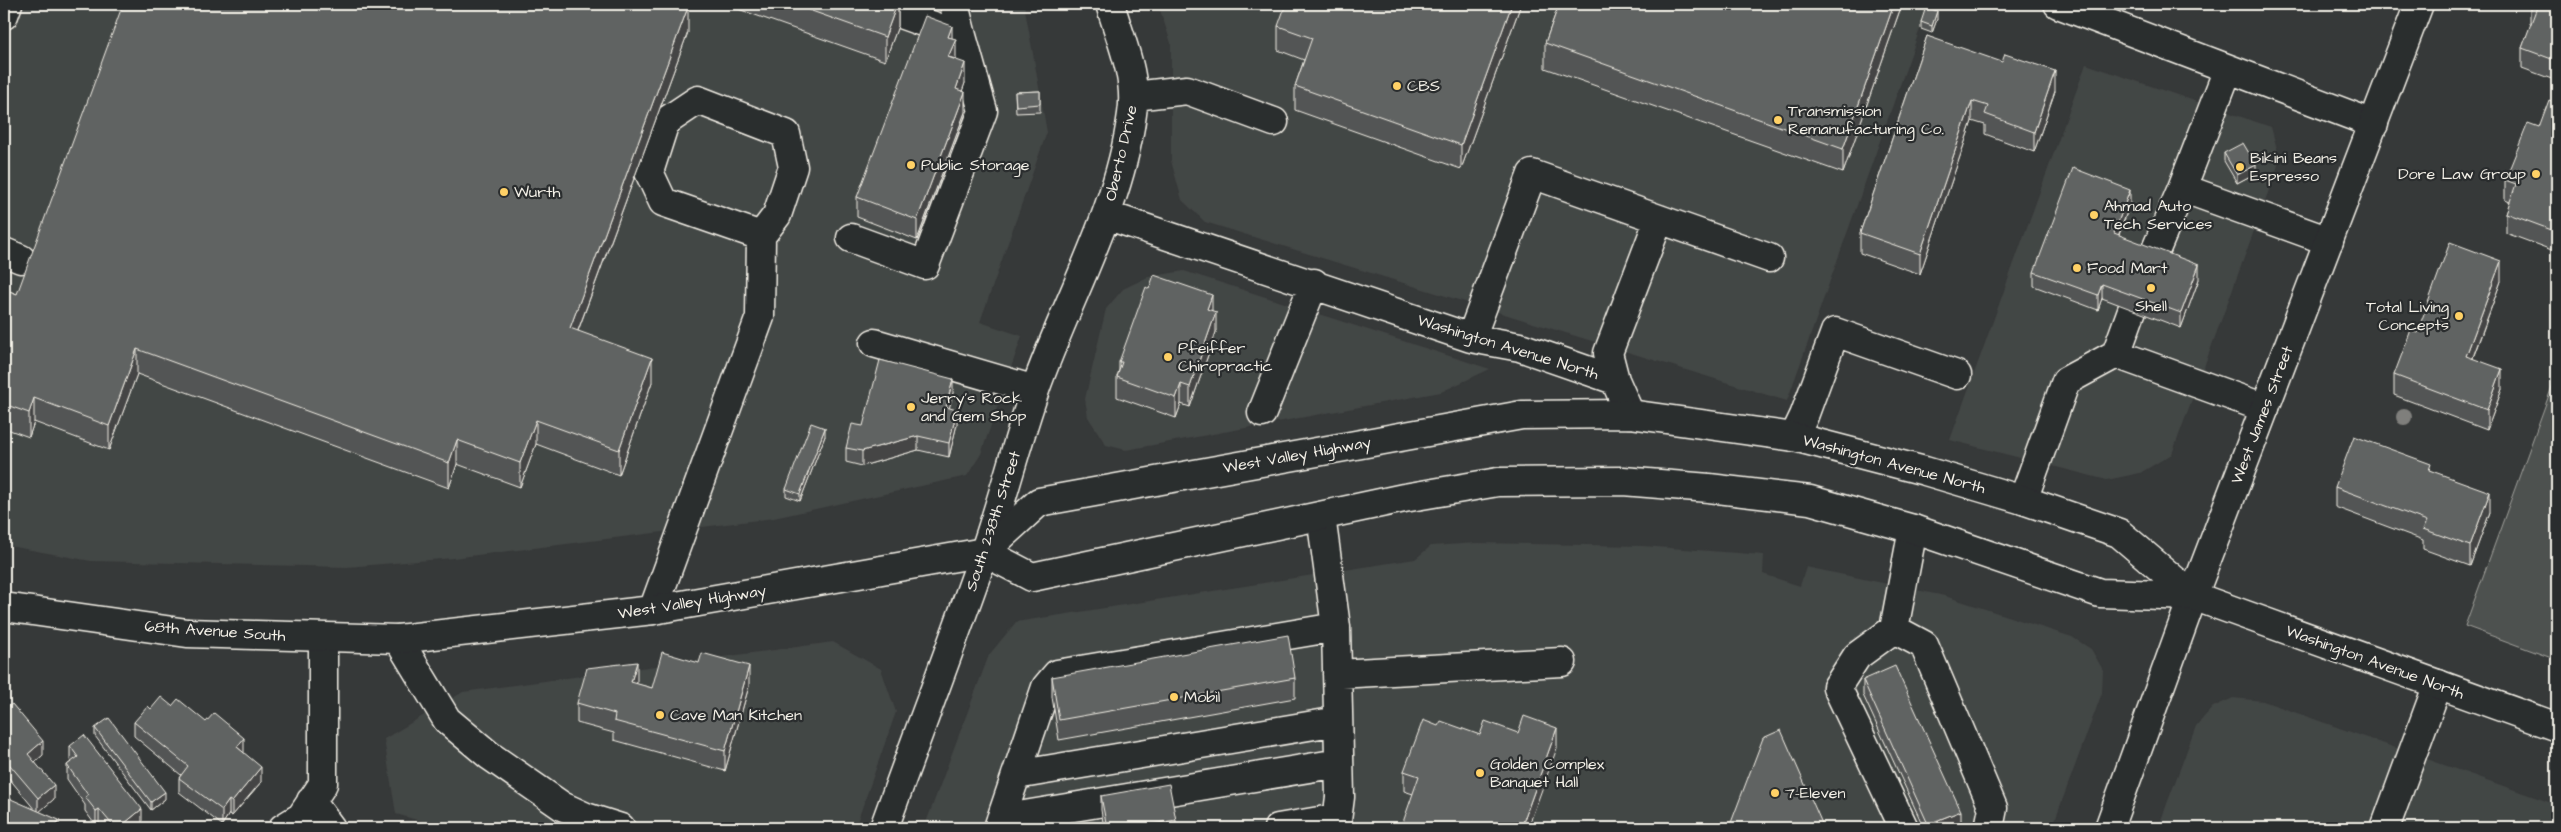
<svg xmlns="http://www.w3.org/2000/svg" width="2561" height="832" viewBox="0 0 2561 832" font-family="'Architects Daughter',sans-serif">
	<rect width="100%" height="100%" fill="#363939"/>
	<filter id="ink" filterUnits="userSpaceOnUse"><feTurbulence type="fractalNoise" baseFrequency=".02" numOctaves="2"/><feDisplacementMap in="SourceGraphic" scale="10" xChannelSelector="R" yChannelSelector="G"/><feConvolveMatrix kernelMatrix="1 2 1 2 8 2 1 2 1" color-interpolation-filters="sRGB"/></filter>
	<g filter="url(#ink)">
		<!-- built -->
		<path fill="#434645" d="M4,4H1024L1047,132L980,322L1022,336L981,454L967,476L774,518L453,558L347,567L91,561L4,545Z
			M1158,4H1929L1787,401L1205,222L1182,200L1171,161V43Z
			M2086,64L2271,127L2280,160L2172,454L2140,473L2107,480L1950,440Z
			M1184,271L1490,369L1441,392L1126,450L1106,445L1088,417L1085,399L1106,309L1123,289L1148,277Z
			M1477,543L1643,546L1764,555L1763,574L1800,586L1806,567L1945,596L2072,637L2091,649L2103,670L2102,693L2052,828H924L989,655L1016,622L1415,559L1431,546Z
			M833,642L881,669L896,712L855,828H445L396,814L384,739L463,692Z
			M2233,698L2263,701L2557,805V828H2158L2196,726L2213,707Z"/>
		<!-- green -->
		<path fill="#4e514f" stroke="#a1a19c" d="M2557,373V660L2465,626Z"/>
		<g fill="none" stroke-linecap="round" stroke-linejoin="round">
			<!-- minor casing -->
			<g stroke="#f4f1e8" stroke-width="31">
				<path id="minor" d="M954,4L962,36
					M2058,4L2374,124
					M4,15L8,4
					M2228,69L2182,188L2329,241
					M1134,96L1187,90L1274,122
					M1106,215L1471,338L1520,347L1615,380L1630,414
					M851,238L925,265L983,111L962,36L872,4
					M4,252L21,259
					M2151,261L2182,188
					M1471,338L1532,174L1769,258
					M874,343L1035,390
					M2116,354L2265,408
					M1615,380L1608,353L1659,219
					M1262,413L1314,283
					M1794,437L1804,416L1835,332L1957,375
					M2023,500L2066,381L2116,354L2132,310
					M1321,516L1336,627L1340,797L1336,828
					M653,610L760,317L761,236L663,202L649,172L665,122L698,100L786,134L793,167L777,215L761,236
					M1894,629L1924,645L1993,808L1989,828
					M398,639L447,720L490,756L562,806L586,817L621,828
					M1337,674L1562,662
					M1016,775L1338,721
					M311,801L331,828
					M1001,819L1339,763
					M283,828L301,817L323,784V638
					M884,828C917,736 952,645 984,553C1003,499 1016,444 1035,390C1067,299 1119,211 1132,114C1138,77 1120,39 1110,4
					M998,828L1046,687L1057,674L1336,627
					M1278,828L1337,818
					M1904,828L1837,687L1857,656L1894,629L1913,529
					M2109,828L2193,596
					M2385,828L2438,684"/>
			</g>
			<!-- major casing -->
			<g stroke="#f4f1e8" stroke-width="31">
				<path id="major" d="M984,552L1032,577L1404,498L1498,482L1623,481L1709,488L1810,500L1913,529L2100,593L2193,596L2557,727
					M2193,596L2419,4
					M4,607L187,633L398,639L653,610L984,552L1039,502L1522,415L1630,414L1794,437L1925,471L2023,500L2119,533L2193,596"/>
			</g>
			<!-- minor -->
			<use href="#minor" stroke="#2a2d2e" stroke-width="28"/>
			<!-- major -->
			<use href="#major" stroke="#2a2d2e" stroke-width="28"/>
		</g>
		<!-- trees -->
		<circle fill="#7f7f7c" cx="2404" cy="417" r="8"/>
		<!-- wall -->
		<path fill="#535554" stroke="#f4f1e8" d="M724,4H898V26L885,61Z
			M1521,4L1461,169L1295,110V86L1304,60L1278,50V26Z
			M1559,4H1902L1843,173L1545,68V43Z
			M2530,4H2557V81L2522,68V48L2531,25L2530,24Z
			M1937,19L1932,33L1921,29V22Z
			M688,32L578,331L652,382L619,475L536,444L520,487L457,464L449,488L137,374L109,450L34,422L29,437L4,428V289L17,294Z
			M1927,36L2055,91L2034,152L1985,134V125L1972,121L1920,274L1860,253V233Z
			M952,38L955,59L965,83L962,91L965,112L917,240L857,217V197Z
			M1040,91V112L1016,113L1015,92Z
			M2557,103V252L2506,233V213L2510,202L2505,200V180L2539,127Z
			M2224,153L2256,173L2237,183L2224,161Z
			M2130,204L2119,235L2199,279L2181,328L2102,298L2098,310L2034,286V272Z
			M2501,281L2473,358L2502,389L2487,430L2394,395V375L2417,333Z
			M1212,311L1216,332L1190,407L1181,404L1176,418L1117,397V377L1119,370V362Z
			M953,393L949,408L957,424L949,457L918,450L862,466L846,462V448L863,426Z
			M825,436L800,501L786,496V489Z
			M2431,471L2490,512L2470,566L2423,549V540L2335,507V487Z
			M1052,677L1295,678V698L1059,740L1052,697Z
			M1863,680L1961,826L1954,828H1924L1863,695Z
			M637,682L636,684L652,688L749,686L725,771L614,740V733L577,723V703Z
			M151,709L206,722L244,753L261,782L232,816L229,814L222,825L179,792V778L181,775L134,736V722Z
			M4,710L43,755L35,762L54,799L39,811L59,828L35,810L4,772Z
			M1438,726L1480,735L1557,748L1413,794L1404,791V771Z
			M95,728L165,799L151,810L95,736Z
			M70,746L142,824L136,828H103L99,823L96,826L85,811V805L67,779V765L71,762L70,760Z
			M1101,796L1176,820V827L1193,828H1104L1101,810Z"/>
		<!-- shaded-wall -->
		<path fill="#444545" stroke="#f4f1e8" d="M897,4H898V26L885,61V37Z
			M1512,4H1521L1461,169V145Z
			M1894,4H1902L1843,173V149Z
			M688,7V32L570,352V328Z
			M1937,11V19L1932,33V26Z
			M952,26V46L948,37Z
			M956,39V59L948,57Z
			M965,63V83L956,109V89Z
			M2055,71V91L2034,152V132Z
			M965,92V112L917,240V220Z
			M1972,101V121L1920,274V254Z
			M2256,165V173L2237,183V175Z
			M2130,190V204L2114,247V233Z
			M2501,261V281L2466,376V356Z
			M2199,265V279L2181,328V313Z
			M2102,284V298L2098,310V295Z
			M1212,295V315L1207,309Z
			M1216,312V332L1190,407V387Z
			M137,349V374L109,450V426Z
			M652,358V382L619,475V450Z
			M2502,369V389L2487,430V410Z
			M953,379V393L946,421V407Z
			M1181,384V404L1176,418V398Z
			M34,398V422L29,437V413Z
			M957,410V424L949,457V443Z
			M536,420V444L520,487V463Z
			M825,428V436L800,501V494Z
			M918,436V450L862,466V451Z
			M457,440V464L449,488V463Z
			M2490,492V512L2470,566V546Z
			M637,662V682L631,702V682Z
			M749,666V686L725,771V751Z
			M1557,728V748L1528,828H1521Z
			M244,738V753L237,747Z
			M43,741V755L28,768V754Z
			M261,767V782L232,816V802Z
			M54,785V799L38,813V798Z
			M165,792V799L151,810V802Z
			M229,800V814L222,825V810Z
			M99,809V823L96,826V811Z
			M142,809V824L136,828H119Z
			M1961,811V826L1954,828H1928V824Z
			M59,820V828H55Z"/>
		<!-- building -->
		<path fill="#616362" stroke="#f4f1e8" d="M123,4H679L688,7L570,328L652,358L619,450L536,420L520,463L457,440L449,463L137,349L109,426L34,398L29,413L4,404V289L17,294Z
			M792,4H897L885,37Z
			M1286,4H1512L1461,145L1295,86L1312,38L1278,26Z
			M1559,4H1894L1843,149L1545,43Z
			M2530,4H2557V61L2522,48L2537,7Z
			M1926,7L1937,11L1932,26L1921,22Z
			M925,16L952,26L948,37L956,39L948,57L965,63L956,89L965,92L917,220L857,197Z
			M1927,36L2002,62L2005,54L2055,71L2034,132L1985,114L1988,106L1972,101L1920,254L1860,233Z
			M1040,91V104L1016,106L1015,92Z
			M2549,100L2557,103V232L2506,213L2516,184L2505,180L2528,123L2539,127Z
			M2243,143L2256,165L2237,175L2224,153Z
			M2073,168L2130,190L2114,233L2199,265L2181,313L2102,284L2098,295L2034,272Z
			M2450,242L2501,261L2466,356L2502,369L2487,410L2394,375L2411,330L2417,333Z
			M1154,275L1212,295L1207,309L1216,312L1190,387L1181,384L1176,398L1117,377L1122,362H1119L1146,287L1149,289Z
			M880,360L953,379L946,407L957,410L949,443L918,436L862,451L846,448L852,424L863,426Z
			M811,423L825,428L800,494L786,489Z
			M2354,436L2431,464L2429,470L2490,492L2470,546L2423,529L2427,521L2335,487Z
			M1288,635L1295,678L1059,720L1052,677Z
			M662,652L699,663L702,653L749,666L725,751L614,721L615,714L577,703L587,668L637,662L631,682L652,688Z
			M1895,666L1961,811L1928,824L1863,680Z
			M161,697L172,706L178,699L206,722L214,713L244,738L237,747L261,767L232,802L229,800L222,810L179,778L188,766L134,722L148,706L151,709Z
			M12,704L43,741L28,754L54,785L38,798L4,758V710Z
			M1524,716L1557,728L1521,828H1401L1419,776L1404,771L1423,720L1438,726L1441,721L1480,735L1485,721L1518,733Z
			M109,718L165,792L151,802L95,728Z
			M1781,730L1824,828H1729L1763,738Z
			M84,735L142,809L119,828H115L99,809L96,811L85,797L88,795L67,765L78,757L70,746Z
			M1169,784L1176,820L1127,828H1107L1101,796Z
			M4,796L59,820L55,828H4Z
			M1192,824L1193,828H1170Z"/>
	</g>
	<!-- markers -->
	<g fill="#ffd166" stroke="#2a2d2e" stroke-width="2">
		<circle cx="1397" cy="86" r="5"/>
		<circle cx="1778" cy="120" r="5"/>
		<circle cx="911" cy="165" r="5"/>
		<circle cx="2240" cy="167" r="5"/>
		<circle cx="2536" cy="174" r="5"/>
		<circle cx="504" cy="192" r="5"/>
		<circle cx="2094" cy="215" r="5"/>
		<circle cx="2077" cy="268" r="5"/>
		<circle cx="2151" cy="288" r="5"/>
		<circle cx="2459" cy="316" r="5"/>
		<circle cx="1168" cy="357" r="5"/>
		<circle cx="911" cy="407" r="5"/>
		<circle cx="1174" cy="697" r="5"/>
		<circle cx="660" cy="715" r="5"/>
		<circle cx="1480" cy="773" r="5"/>
		<circle cx="1775" cy="793" r="5"/>
	</g>
	<g text-anchor="middle" dominant-baseline="central" stroke-width="4.5" stroke-linejoin="round" paint-order="stroke">
		<!-- poi labels -->
		<g font-size="16" fill="#f4f1e8" stroke="#2a2d2e" text-anchor="start">
			<text x="1407" y="86">CBS</text>
			<text x="1788" y="111">Transmission<tspan x="1788" dy="18">Remanufacturing Co.</tspan></text>
			<text x="2250" y="158">Bikini Beans<tspan x="2250" dy="18">Espresso</tspan></text>
			<text x="921" y="165">Public Storage</text>
			<text x="2526" y="174" text-anchor="end">Dore Law Group</text>
			<text x="514" y="192">Wurth</text>
			<text x="2104" y="206">Ahmad Auto<tspan x="2104" dy="18">Tech Services</tspan></text>
			<text x="2087" y="268">Food Mart</text>
			<text x="2151" y="306" text-anchor="middle">Shell</text>
			<text x="2449" y="307" text-anchor="end">Total Living<tspan x="2449" dy="18">Concepts</tspan></text>
			<text x="1178" y="348">Pfeiffer<tspan x="1178" dy="18">Chiropractic</tspan></text>
			<text x="921" y="398">Jerry's Rock<tspan x="921" dy="18">and Gem Shop</tspan></text>
			<text x="1184" y="697">Mobil</text>
			<text x="670" y="715">Cave Man Kitchen</text>
			<text x="1490" y="764">Golden Complex<tspan x="1490" dy="18">Banquet Hall</tspan></text>
			<text x="1785" y="793">7-Eleven</text>
		</g>
		<!-- street labels -->
		<g font-size="16" fill="#f4f1e8" stroke="#2a2d2e">
			<text transform="translate(1121 153) rotate(-77)">Oberto Drive</text>
			<text transform="translate(1508 347) rotate(17)">Washington Avenue North</text>
			<text transform="translate(2262 415) rotate(-69)">West James Street</text>
			<text transform="translate(1297 455) rotate(-10)">West Valley Highway</text>
			<text transform="translate(1894 464) rotate(15)">Washington Avenue North</text>
			<text transform="translate(993 521) rotate(-72)">South 238th Street</text>
			<text transform="translate(692 602) rotate(-9)">West Valley Highway</text>
			<text transform="translate(215 631) rotate(4)">68th Avenue South</text>
			<text transform="translate(2375 662) rotate(20)">Washington Avenue North</text>
		</g>
	</g>
	<!-- margin -->
	<rect width="2561" height="832" fill="none" stroke="#2a2d2e" stroke-width="20"/>
	<rect x="10" y="10" width="2541" height="812" fill="none" stroke="#f4f1e8" stroke-width="2" filter="url(#ink)"/>
</svg>
